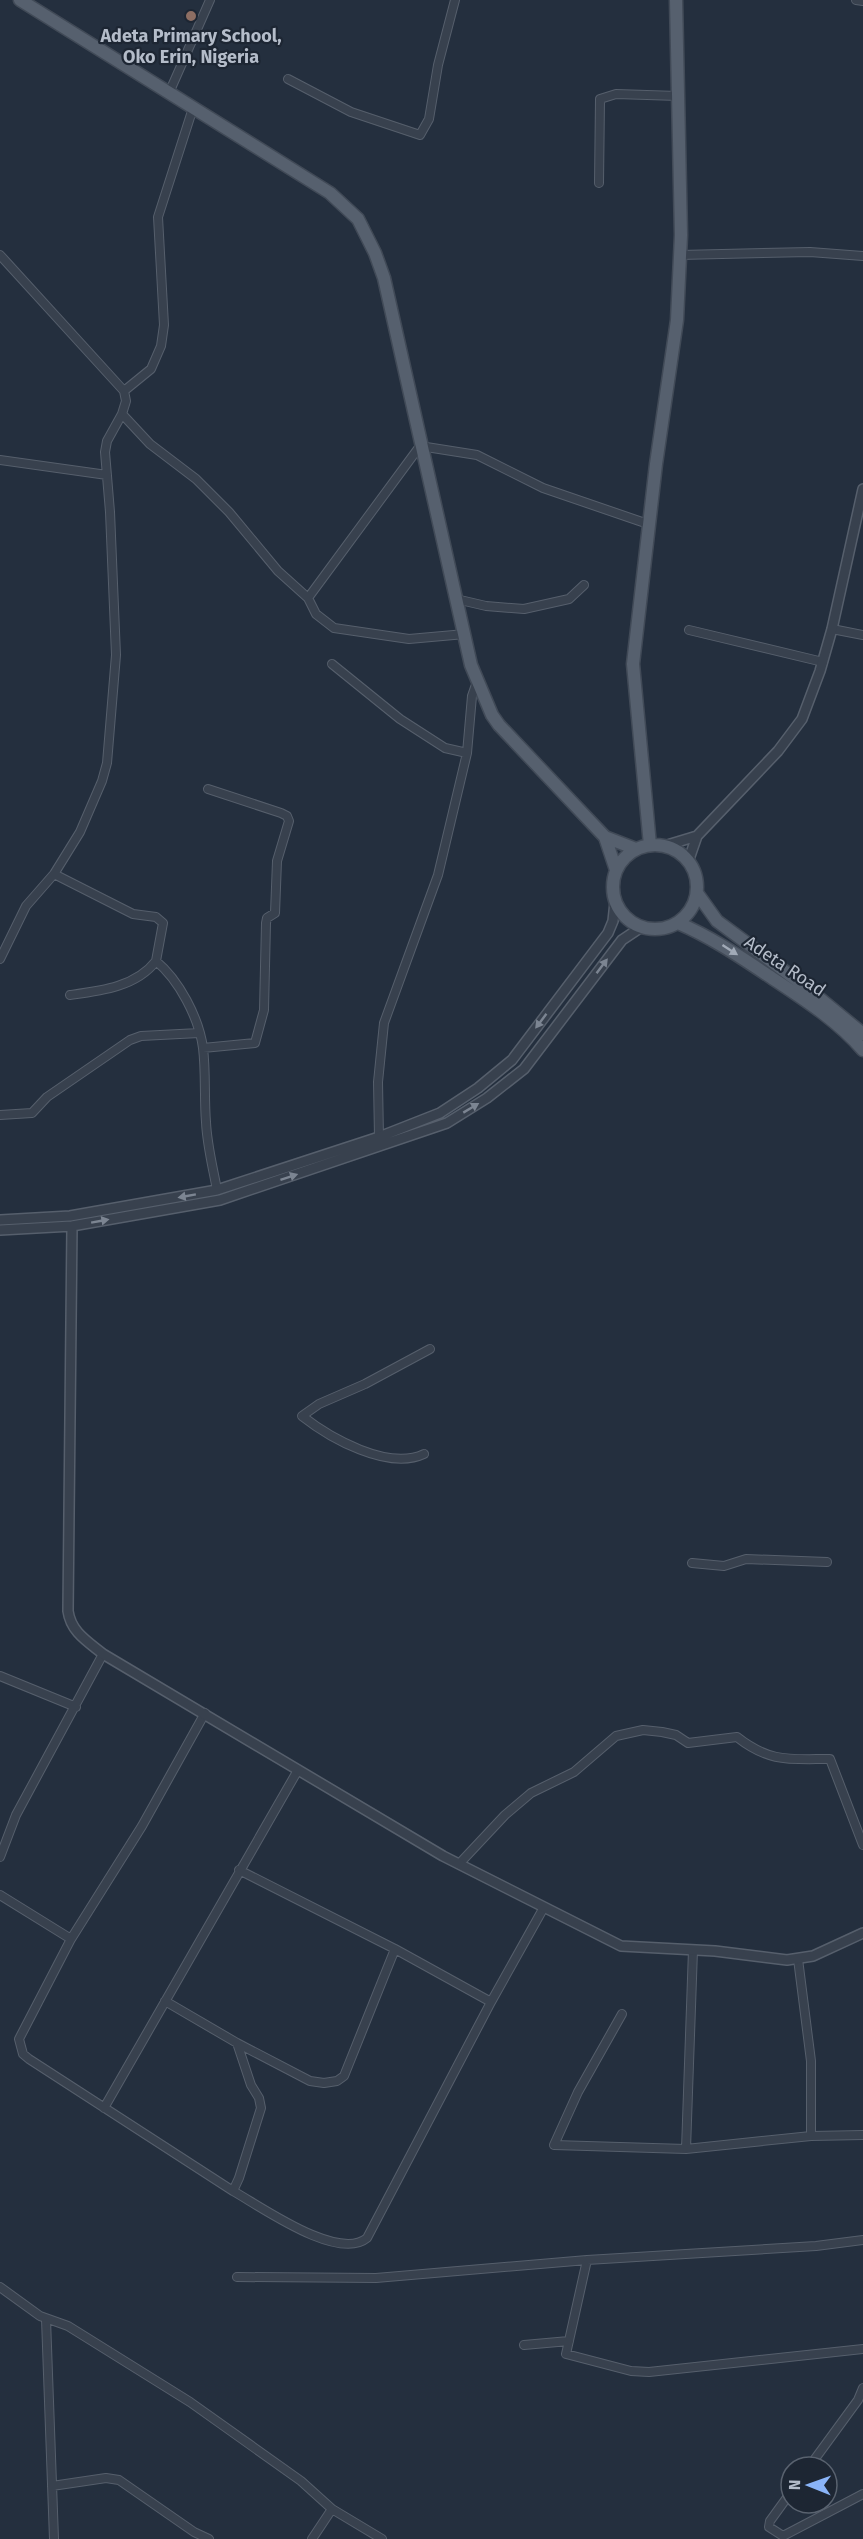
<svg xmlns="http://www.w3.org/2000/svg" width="863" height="2539" viewBox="0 0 863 2539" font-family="'Fira Sans',sans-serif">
	<rect width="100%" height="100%" fill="#242f3e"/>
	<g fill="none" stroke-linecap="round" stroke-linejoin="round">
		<!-- minor casing -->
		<g stroke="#565f6c" stroke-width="10">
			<path id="minor" d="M856,0L863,1
				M288,79L351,112L420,135L429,119L438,65L455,0
				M169,93L210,0
				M193,108L158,217L164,325L161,346L151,369L124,391L126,401L122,414L150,444L196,479L229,512L278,571L308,598L316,614L334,628L409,639L465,634
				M599,183L600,99L616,94L678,96
				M0,255L124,391
				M680,255L810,252L863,256
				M0,460L107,475
				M308,598L420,446L477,455L543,488L648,524
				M456,599L486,606L524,609L569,599L584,585
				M832,629L863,635
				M689,630L823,662
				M332,664L400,719L445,748L467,753
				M54,874L133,914L156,917L163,923L156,961C179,980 199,1018 203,1048C206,1072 204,1098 206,1122C207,1145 213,1168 217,1190
				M0,959L26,906L54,874L80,832L102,781L107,763L116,655L110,512L105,452L107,441L122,414
				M70,995C100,991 136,987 156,961
				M203,1048L255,1043L264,1010L266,923L267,918L275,913L277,861L289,821L287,816L281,813L208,789
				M0,1115L32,1113L47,1097L130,1040L141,1036L199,1033
				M379,1137L378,1082L384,1023L438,875L467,753L472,696L478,679
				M424,1454C388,1471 330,1438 302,1416L319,1404L365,1384L430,1349
				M692,1563L724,1566L746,1559L827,1562
				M0,1676L76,1707
				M205,1713L142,1826L71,1939L19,2039L23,2054L29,2059L233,2191
				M0,1857L16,1815L103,1654
				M459,1864L505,1815L531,1793L574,1772L616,1736L643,1730L662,1732L676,1735L688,1743L737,1737C770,1763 790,1759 830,1759L863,1845
				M239,1870L395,1949L491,2002
				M0,1895L71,1939
				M798,1959L811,2061V2136
				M165,2001L237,2043L310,2081L324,2083L337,2081L344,2076L395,1949
				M622,2014L578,2092L554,2145L686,2149L811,2136L863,2135
				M237,2043L251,2085L259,2098L261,2108L239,2178L233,2191C260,2206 338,2262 367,2238L491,2002L543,1909
				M104,2108L298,1770
				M686,2149L693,1950
				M587,2260L566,2354L631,2371L649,2372L863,2349
				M237,2277L376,2278L587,2260L816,2246L863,2240
				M0,2287L40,2316L68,2326L190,2402L301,2481L332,2509L382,2539
				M46,2319L54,2539
				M524,2345L569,2341
				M809,2467L858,2400L863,2388
				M52,2486L106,2478L119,2480L194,2532L209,2539
				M791,2492L770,2521L769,2527L783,2536L863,2494
				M312,2539L332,2509"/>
		</g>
		<!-- tertiary casing -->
		<g stroke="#565f6c" stroke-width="12">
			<path id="tertiary" d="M664,846L697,836
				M688,862L697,836L778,751L802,719L820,671L832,629L863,489
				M0,1220L70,1216L217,1190L379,1137L440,1113L478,1088L512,1060L608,933L613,921L615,902
				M72,1226L68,1611C71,1632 87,1641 103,1654L443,1856L621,1946L715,1951L787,1960L813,1956L863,1933
				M0,1230L72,1226L220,1200L447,1123L487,1098L524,1069L622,940L640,928"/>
		</g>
		<!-- primary casing -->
		<g stroke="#414a57" stroke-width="15">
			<path id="primary" d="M20,0L330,193L358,219L375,253L384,278L471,665L492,715L499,725L605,837L636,849
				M605,837L616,870
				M650,845L633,664L656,464L677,320L681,235L676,0
				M613 887a42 42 0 1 1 84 0a42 42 0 1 1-84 0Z
				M697,893L717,921L802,984L863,1034
				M678,923C711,937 739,956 769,976C802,998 837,1020 863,1050"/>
		</g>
		<!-- minor -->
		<use href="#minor" stroke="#38414e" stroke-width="8"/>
		<!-- tertiary -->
		<use href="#tertiary" stroke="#38414e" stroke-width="9"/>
		<!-- primary -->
		<use href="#primary" stroke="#56606e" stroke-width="12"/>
	</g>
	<!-- one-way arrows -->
	<defs><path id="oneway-solid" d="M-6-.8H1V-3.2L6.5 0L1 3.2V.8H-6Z" transform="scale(1.5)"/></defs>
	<use fill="#a1aab7" href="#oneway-solid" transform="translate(730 950) rotate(33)"/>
	<g fill="#7c8592">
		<use href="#oneway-solid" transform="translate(602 966) rotate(-53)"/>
		<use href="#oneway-solid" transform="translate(541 1021) rotate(127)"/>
		<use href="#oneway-solid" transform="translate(471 1108) rotate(-31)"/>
		<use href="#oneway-solid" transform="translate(289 1177) rotate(-18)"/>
		<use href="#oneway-solid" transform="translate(187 1196) rotate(170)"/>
		<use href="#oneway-solid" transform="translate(100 1221) rotate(-10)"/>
	</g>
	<!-- markers -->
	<circle fill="#8d6e63" stroke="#1d2633" stroke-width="2" cx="191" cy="16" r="6"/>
	<g text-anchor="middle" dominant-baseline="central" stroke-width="4.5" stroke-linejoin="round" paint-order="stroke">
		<!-- poi labels -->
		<g font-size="18" font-weight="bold" fill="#b4bcc9" stroke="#1d2633">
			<text x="191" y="36">Adeta Primary School,<tspan x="191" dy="21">Oko Erin, Nigeria</tspan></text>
		</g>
		<!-- street labels -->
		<g font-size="18" fill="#b4bcc9" stroke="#1d2633">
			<text transform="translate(785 966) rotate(34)">Adeta Road</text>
		</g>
	</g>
	<!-- north arrow -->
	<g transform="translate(809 2485) rotate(271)"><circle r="28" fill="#1d2633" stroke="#59626f" stroke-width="1.5"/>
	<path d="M0-4.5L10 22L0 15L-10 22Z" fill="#8ab4f8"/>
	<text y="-9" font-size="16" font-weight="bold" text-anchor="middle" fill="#b4bcc9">N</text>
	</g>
</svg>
